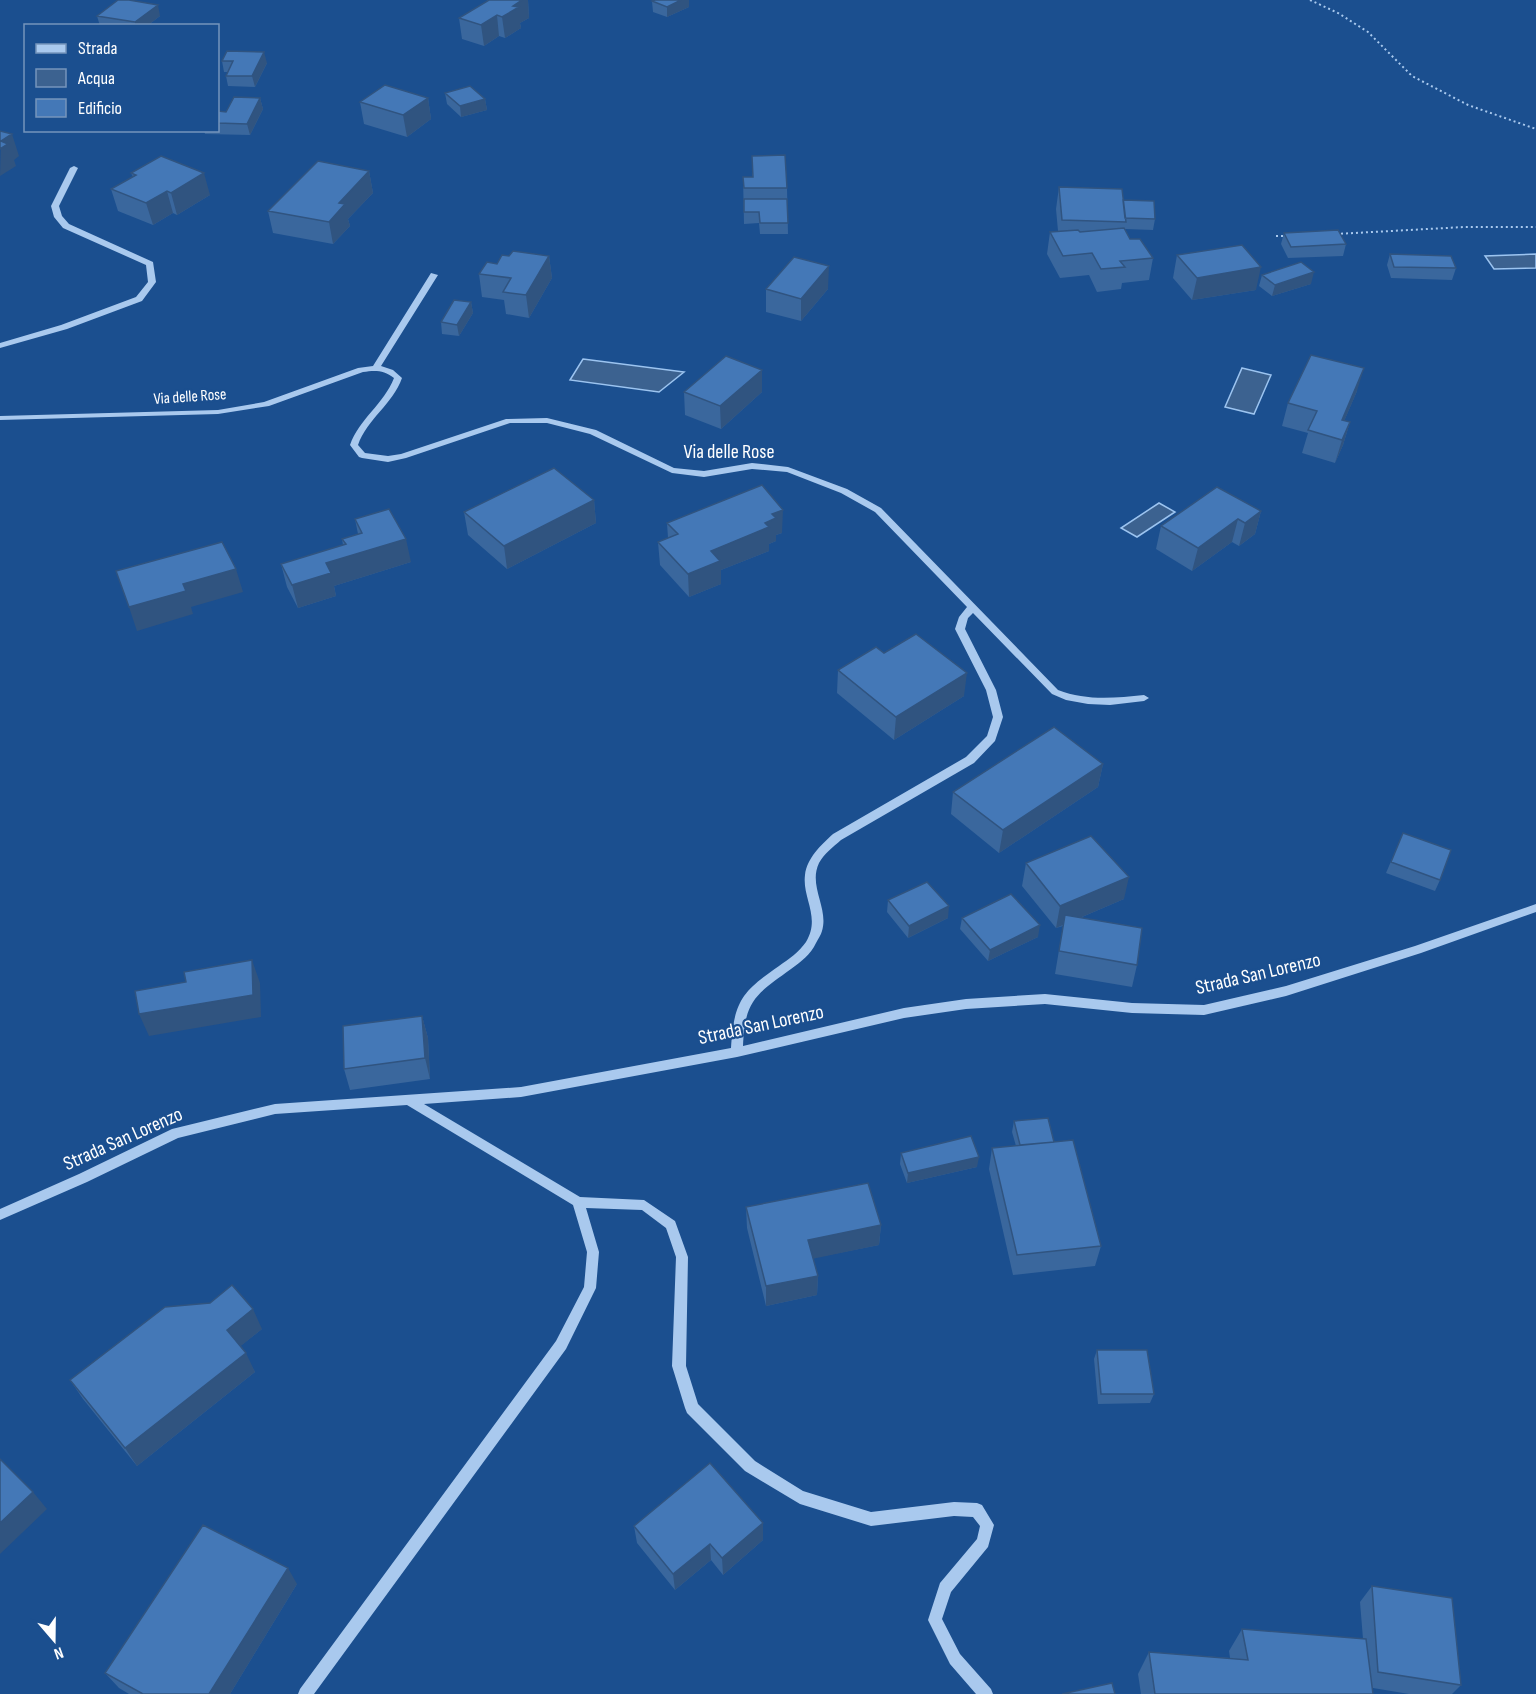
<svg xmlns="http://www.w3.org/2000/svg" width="1536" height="1694" viewBox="0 0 1536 1694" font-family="'Sofia Sans Condensed',sans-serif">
	<rect width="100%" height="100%" fill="#1b4f8f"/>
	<!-- water -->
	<path fill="#3c6290" stroke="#9cc4f0" stroke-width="1.5" d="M1536,254V268L1494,269L1485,256Z
		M583,359L684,372L659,392L570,380Z
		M1242,368L1271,375L1254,414L1225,407Z
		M1159,503L1175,512L1137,537L1121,528Z"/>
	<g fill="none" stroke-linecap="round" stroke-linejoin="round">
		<!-- path -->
		<path stroke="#a9c9ee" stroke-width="2" stroke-dasharray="2 3" stroke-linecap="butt" d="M1310,0L1338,13L1368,32L1412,76L1468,105L1536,129
			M1336,234L1464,227H1536
			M1276,236H1286"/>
		<!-- minor -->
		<path fill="#a9c9ee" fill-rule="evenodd" d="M74,166L78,168L59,206L62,216L69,224L153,262L156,282L142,301L67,329L0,348V343L61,325L136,297L148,282L146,265L63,228L54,217L51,206L70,168Z
			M431,273L438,275L381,366L393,370L402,378C393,404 367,419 358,445L365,453L388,456L401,454L506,419L547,418L596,430L674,468L704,471L752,463L788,467L847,489L881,508L1058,690C1086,701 1115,698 1144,695L1149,698L1144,701L1110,705L1088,704L1066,700L1052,694L973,613L968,618L965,629L996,690L1003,717L995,741L974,763L841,840C833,847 824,854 819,863C808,886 829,908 822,931C821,935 818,939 816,943C811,954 801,962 791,969C755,995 745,1000 743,1046L904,1008L966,999L1045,994L1132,1003L1204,1005L1286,986L1415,946L1536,904V912L1421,953L1286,996L1204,1015L1132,1013L1045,1004L966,1009L904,1018L737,1057L521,1097L424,1104L580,1197L644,1200L675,1221L688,1257L686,1366L698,1404L755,1461L803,1491L871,1512L954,1502L977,1503L982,1505L994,1525L988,1547L951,1592L942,1619L960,1654L991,1689L993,1694H976L950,1664L928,1620L940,1583L977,1539L980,1526L973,1517L954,1516L871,1526L800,1504L745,1471L687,1413L685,1408L672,1366L676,1257L666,1228L642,1210L586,1208L599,1252L596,1288L566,1349L314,1694H298L300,1689L556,1341L584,1287L587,1252L573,1205L407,1105L275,1114L178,1138L87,1182L0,1220V1209L79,1174L172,1129L275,1104L521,1087L731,1048C734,1002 741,992 779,966C789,959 799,952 806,942C821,917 802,898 805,875C807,858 821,845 833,834L966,757L987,736L993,717L986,690L955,629L959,617L967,607L875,512L841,493L787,472L752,469L704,477L672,473L590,434L547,423H510L406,458L388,462L362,458L359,457L350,445C359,419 384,404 394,378C384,370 375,370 363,372L269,406L218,414L0,420V416L218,410L264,402L358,368L373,366Z"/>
	</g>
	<!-- wall -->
	<path fill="#3a679d" d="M487,0H528L529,18L520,23L521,28L505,38L499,36L484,46L462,39L459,18L487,1Z
		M652,1L689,7L667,17L653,12Z
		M97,16H160L147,26H100Z
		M222,61L267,63L255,87L228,86L226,76L228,72H224Z
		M445,93L485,99L487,110L461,117L447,104Z
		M260,98L263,109L250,135L205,134L204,130H218V111L226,112Z
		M428,98L431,119L407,137L364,124L360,102Z
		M752,156L787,188L788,234H760L759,223L744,224L743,177H752Z
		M369,171L373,193L348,219L350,226L333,244L273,233L268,211Z
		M131,173L210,195L177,215L173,213L153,225L118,211L111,189L133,177Z
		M1059,187L1123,200L1155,219L1153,230L1125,229L1130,239L1153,258L1149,280L1122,283L1121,289L1097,292L1089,275L1060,278L1047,254L1050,232L1058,231L1056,209Z
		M1284,233L1346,244L1343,256L1288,258L1281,244Z
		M1390,254L1456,268L1452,280L1391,278L1387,265Z
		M1177,255L1256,290L1192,300L1173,278Z
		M509,256H549L552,278L529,318L506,314L504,300L482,297L479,274Z
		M1262,275L1311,284L1272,296L1259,286Z
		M766,289H828L801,321L766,312Z
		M471,302L473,313L459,336L442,334L441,322Z
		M1357,391L1344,421L1350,422L1343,445L1335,463L1302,453L1308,433L1282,426L1288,403Z
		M684,392H762L721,429L685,415Z
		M594,500L596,523L507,569L468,535L464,512Z
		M1261,511L1255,534L1239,546L1232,542L1192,571L1156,549L1161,526Z
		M355,519L411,562L334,586L336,596L298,608L287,587L281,564L343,545L342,539L358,534Z
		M667,523L782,533L776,535V541L769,544V551L721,570V584L689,597L660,565L658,542L668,538Z
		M838,670L964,696L894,740L837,693Z
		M1103,764L1098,787L999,853L951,814L953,792Z
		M1403,833L1440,880L1435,891L1386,873Z
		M1026,863L1124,899L1082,917L1137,965L1132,987L1055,974L1063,926L1056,928L1022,886Z
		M888,900L948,918L908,938L887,912Z
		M962,918L1038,937L988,961L960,929Z
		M422,1016L428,1038L430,1079L350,1090L344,1069Z
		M1014,1121L1054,1142L1101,1246L1095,1266L1013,1275L989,1169L992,1148L1016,1146L1012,1132Z
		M901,1153L977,1167L907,1183L900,1164Z
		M746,1207L881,1225L879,1245L813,1258L818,1276L817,1295L766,1306L747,1228Z
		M262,1329L240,1346L255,1372L137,1466L83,1399L70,1380Z
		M1097,1350L1154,1394L1150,1403L1098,1404L1094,1359Z
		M634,1526L763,1540L723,1575L711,1560L675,1590L637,1543Z
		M297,1584L230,1694H129L119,1688L105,1673Z
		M1372,1586L1461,1685L1452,1694H1409L1373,1688V1694H1141L1138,1674L1149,1652L1230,1658L1229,1651L1242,1629L1363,1639L1360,1602Z"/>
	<!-- shaded-wall -->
	<path fill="#305480" d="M522,0H528L529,18L520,23L521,28L505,38L502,17L513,6Z
		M681,0H689V7L667,17V7Z
		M158,5L160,16L147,26H135V22Z
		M497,15L499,36L484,46L481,25Z
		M264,52L267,63L255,87L252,76Z
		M260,98L263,109L250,135L247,124Z
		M428,98L431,119L407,137L403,115Z
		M485,99L487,110L461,117L460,106Z
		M12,134L19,156L14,160L16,166L0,176L1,141Z
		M369,171L373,193L348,219L350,226L333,244L329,222L339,203Z
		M204,173L210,195L177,215L171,193Z
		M167,191L173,213L153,225L146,203Z
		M549,256L552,278L529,318L526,295Z
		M829,266L828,289L801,321V299Z
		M1261,267L1256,290L1192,300L1197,278Z
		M1314,272L1311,284L1272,296L1275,285Z
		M471,302L473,313L459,336L457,325Z
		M1364,368L1357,391L1337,438L1342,420Z
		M762,370V392L721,429L720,406Z
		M1350,422L1343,445L1335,463L1342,440Z
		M594,500L596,523L507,569L504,546Z
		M783,510L782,533L776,535V541L769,544V551L721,570V584L689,597L688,574L711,551L765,523L772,514Z
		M1261,511L1255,534L1239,546L1245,523Z
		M1238,519L1232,542L1192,571L1198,548Z
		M406,539L411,562L334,586L336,596L298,608L292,585L326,563Z
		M236,569L243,592L191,607L193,614L137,631L129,607L183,584Z
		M967,673L964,696L894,740L896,717Z
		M1103,764L1098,787L999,853L1003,830Z
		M1129,877L1124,899L1056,928L1060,906Z
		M949,906L948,918L908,938L909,926Z
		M1040,925L1038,937L988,961L990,950Z
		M252,960L260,983L261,1017L149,1036L139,1014Z
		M422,1016L428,1038L430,1079L425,1058Z
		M979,1157L977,1167L907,1183L908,1173Z
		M881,1225L879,1245L807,1260L808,1240Z
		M818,1276L817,1295L766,1306V1286Z
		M253,1309L262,1329L236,1350L227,1330Z
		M246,1353L255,1372L137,1466L125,1448Z
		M33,1492L47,1509L0,1554V1523Z
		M763,1523V1540L723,1575L722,1558Z
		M710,1544L711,1560L675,1590L673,1574Z
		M288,1568L297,1584L230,1694H209Z"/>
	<!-- building -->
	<path fill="#4478b7" stroke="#305480" stroke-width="1.5" d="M118,0H129L158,5L135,22L97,16Z
		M489,0H522L513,6L519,7L502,17L497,15L481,25L459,18Z
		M655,0H681L667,7L652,1Z
		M227,51L264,52L252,76H226L233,61H222Z
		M385,85L428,98L403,115L360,102Z
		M470,86L485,99L460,106L445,93Z
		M234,97L260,98L247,124L218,123V111L226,112Z
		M0,131L12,134L1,141L8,144L0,149Z
		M785,155L787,188H744L743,177H753L752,156Z
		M161,156L204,173L171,193L167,191L146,203L111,189L136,175L131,173Z
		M318,161L369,171L339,203L345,204L329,222L268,211Z
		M1059,187L1122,189L1126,222L1062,220Z
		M744,199H787L788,223H760L759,212H744Z
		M1123,200L1154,201L1155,219L1125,218Z
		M1124,228L1130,239H1140L1153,258L1120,261L1125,267L1101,269L1092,253L1063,256L1050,232L1078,230L1080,232Z
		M1338,230L1346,244L1291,247L1284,233Z
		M1242,245L1261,267L1197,278L1177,255Z
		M513,251L549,256L526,295L503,292L511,278L479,274L487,262L497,264L502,255L509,256Z
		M1390,254L1451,256L1456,268L1394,267Z
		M794,257L829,266L801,299L766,289Z
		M1301,262L1314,272L1275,285L1262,275Z
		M454,300L471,302L457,325L441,322Z
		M1311,355L1364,368L1342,420L1350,422L1342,440L1308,430L1317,411L1288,403Z
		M726,356L762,370L720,406L684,392Z
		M554,468L594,500L504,546L464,512Z
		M762,485L783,510L772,514L776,518L765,523L769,527L711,551L720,561L688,574L658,542L678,534L667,523Z
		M1217,487L1261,511L1245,523L1238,519L1198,548L1161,526Z
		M389,509L406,539L326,563L331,573L292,585L281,564L346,544L342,539L362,533L355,519Z
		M222,542L236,569L183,584L186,591L129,607L116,571Z
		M916,634L967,673L896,717L838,670L876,647L884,653Z
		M1054,727L1103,764L1003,830L953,792Z
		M1403,833L1451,850L1440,880L1391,862Z
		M1091,836L1129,877L1060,906L1026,863Z
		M927,882L949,906L909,926L888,900Z
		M1011,894L1040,925L990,950L962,918Z
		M1065,915L1142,928L1137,965L1059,951Z
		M252,960L253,995L139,1014L135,991L186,982L184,972Z
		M422,1016L425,1058L344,1069L343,1026Z
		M1048,1118L1054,1142L1020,1145L1014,1121Z
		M971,1136L979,1157L908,1173L901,1153Z
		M1073,1140L1101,1246L1017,1255L992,1148Z
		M868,1183L881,1225L808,1240L818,1276L766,1286L746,1207Z
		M232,1285L253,1309L227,1330L246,1353L125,1448L70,1380L165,1307L210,1303Z
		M1097,1350H1147L1154,1394H1101Z
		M0,1459L33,1492L0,1523Z
		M710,1463L763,1523L722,1558L710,1544L673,1574L634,1526Z
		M203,1525L288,1568L209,1694H143L105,1673Z
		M1372,1586L1452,1598L1461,1685L1378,1672Z
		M1242,1629L1366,1639L1373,1694H1155L1149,1652L1248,1660Z
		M1112,1683L1115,1694H1062Z"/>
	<g text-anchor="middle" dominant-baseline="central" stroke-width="4.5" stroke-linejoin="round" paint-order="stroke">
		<!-- far-street labels -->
		<g font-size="16" fill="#fff" stroke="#1b4f8f">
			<text transform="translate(190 397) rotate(-4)">Via delle Rose</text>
		</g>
		<!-- street labels -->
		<g font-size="20" fill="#fff" stroke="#1b4f8f">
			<text x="729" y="452">Via delle Rose</text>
			<text transform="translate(1258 974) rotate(-13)">Strada San Lorenzo</text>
			<text transform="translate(761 1025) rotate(-12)">Strada San Lorenzo</text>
			<text transform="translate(123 1139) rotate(-24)">Strada San Lorenzo</text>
		</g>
	</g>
	<!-- legend -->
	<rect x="24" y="24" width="195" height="108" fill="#1b4f8f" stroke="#7695bc" stroke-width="1.5"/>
	<rect x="36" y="44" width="30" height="9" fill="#a9c9ee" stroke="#7695bc" stroke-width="1.5"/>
	<text x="78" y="54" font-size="18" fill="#ffffff">Strada</text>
	<rect x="36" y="69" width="30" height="18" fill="#3c6290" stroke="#7695bc" stroke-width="1.5"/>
	<text x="78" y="84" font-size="18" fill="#ffffff">Acqua</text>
	<rect x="36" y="99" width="30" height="18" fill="#4478b7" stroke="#7695bc" stroke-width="1.5"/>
	<text x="78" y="114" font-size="18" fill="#ffffff">Edificio</text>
	<!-- north arrow -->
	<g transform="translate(54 1640) rotate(160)" stroke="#1b4f8f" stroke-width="4.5" paint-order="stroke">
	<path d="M0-4.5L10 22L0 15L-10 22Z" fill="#ffffff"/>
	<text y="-9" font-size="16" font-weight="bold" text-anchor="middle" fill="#ffffff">N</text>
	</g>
</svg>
